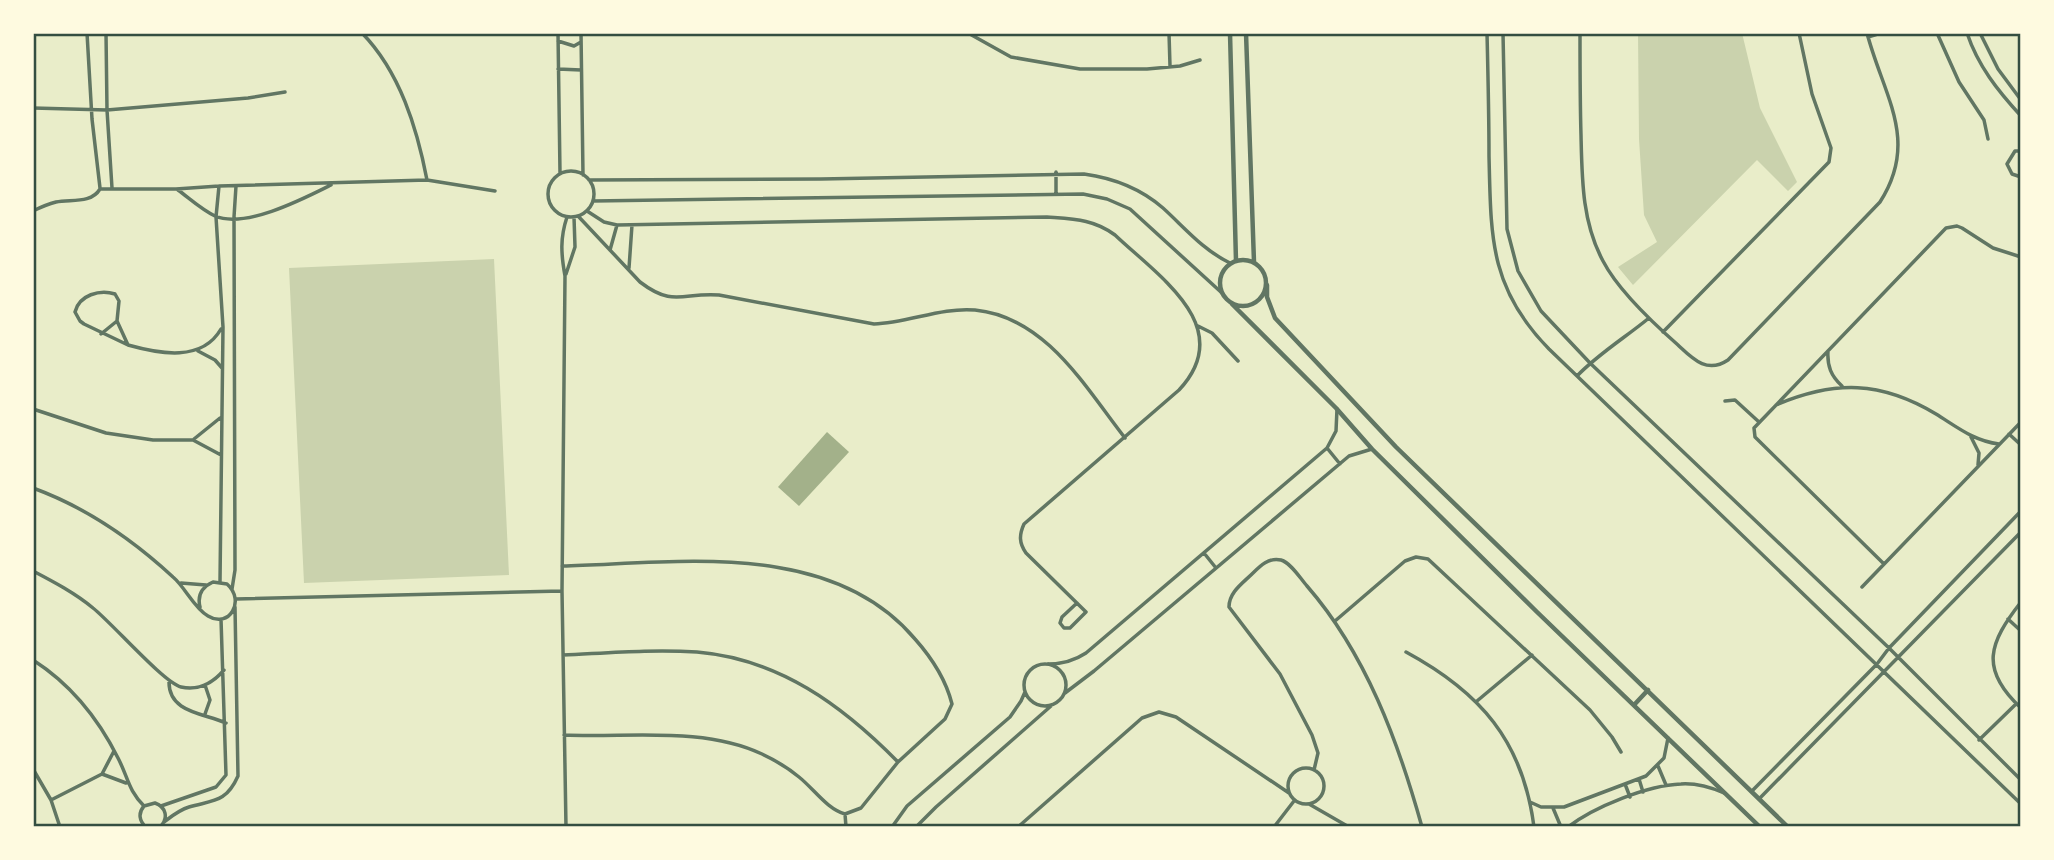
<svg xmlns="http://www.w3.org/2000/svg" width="2054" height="860" viewBox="0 0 2054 860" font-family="Barlow,sans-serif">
	<rect width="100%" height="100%" fill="#e9edc9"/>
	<!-- green -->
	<path fill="#cad2ad" d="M1638,33H1742L1760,108L1797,182L1788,191L1757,160L1633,285L1618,267L1657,242L1644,215L1639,139Z
		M494,259L509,575L304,583L289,268Z"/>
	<!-- water -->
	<path fill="#a3b18a" d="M827,432L849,452L799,506L778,487Z"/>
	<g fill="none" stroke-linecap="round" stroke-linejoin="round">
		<!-- minor -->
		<path stroke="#617663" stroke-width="3.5" d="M87,33L92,119L100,188
			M106,33L107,110L112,188
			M362,33C400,72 417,128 427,180
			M558,33L560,173
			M581,33L583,175
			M968,33L1011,57L1080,69H1147L1180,66L1200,60
			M1169,33L1170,66
			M1487,33C1488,74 1489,115 1489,156C1491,236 1489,288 1549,349L2021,804
			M1503,33L1507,229L1518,271L1541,311L1590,363L1889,648L2021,780
			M1580,33C1580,67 1580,101 1581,135C1582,179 1582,222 1603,261C1618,290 1653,323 1678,345C1693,359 1707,374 1728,360L1880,202C1920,140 1883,95 1867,33
			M1937,33L1959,82L1984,120L1988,139
			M1967,33C1978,66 1998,91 2021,116
			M1980,33L1998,69L2021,100
			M1868,37L1881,33
			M558,41L574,46L581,42
			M558,69L581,70
			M33,108L107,110L248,98L285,92
			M2021,151H2015L2007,164L2012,174L2021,177
			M548 194a23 23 0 1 1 46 0a23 23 0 1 1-46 0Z
			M1056,172V193
			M589,180L821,179L1084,174C1113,178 1140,188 1163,208C1185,228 1203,250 1230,263
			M219,186L216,217L223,327L220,582
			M178,190C189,198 202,210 215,216C245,229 303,199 331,185
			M593,201L1083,194L1107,199L1130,209L1222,293
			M33,211C41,207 48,204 56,202C71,199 91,204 100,189H176L219,186L427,180L495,191
			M587,211L604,222L617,225L1047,217C1073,219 1094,219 1115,235C1158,276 1238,327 1179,390L1024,524C1019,535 1019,543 1026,553L1085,611L1086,612L1070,628H1064L1060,623L1062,617L1077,603
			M578,216L640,282C674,308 683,292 719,295L874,324C908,323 941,307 975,310C1046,317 1085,387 1125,438
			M610,250L617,225
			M629,268L632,225
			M566,274L575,247L574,217
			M1198,326L1212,333L1238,361
			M1663,332L1829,162L1831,148L1812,94L1799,33
			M101,334L117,321
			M128,345L84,324L80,321L75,312C79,295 100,289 115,294L119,301L117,321L128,345C160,354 202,362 221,329
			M198,351L215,360L222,368
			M1828,351C1827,366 1831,376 1842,386
			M1577,376C1598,354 1626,337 1649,318
			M1725,401L1735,400L1759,422
			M1776,405C1835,380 1881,381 1936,414C1957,427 1974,441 1999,444
			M33,409L106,433L153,440H193L221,455
			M2009,434L2021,445
			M1971,437L1979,453L1978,465
			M194,439L220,418
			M1327,448L1340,464
			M33,488C85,507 133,540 173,577C185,587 194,608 208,616C229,629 246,601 227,584L213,582C202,587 197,595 200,607
			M1204,553L1216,568
			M1884,564L1755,437L1754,428L1946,228L1957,226L1962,228L1993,248L2021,257
			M562,566C679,563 831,539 915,639C931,657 946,680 952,704L945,719L898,762L861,808L845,814C827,809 814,789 799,777C788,768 775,760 762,754C703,726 628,738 564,735
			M33,571C54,582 75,593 93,608C112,623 164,683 181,687C198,691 213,683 224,670
			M181,583L206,585
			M1862,587L2021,422
			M232,589L235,570L234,217L236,186
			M236,599L562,591
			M2021,602C1989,643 1979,669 2021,708
			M2008,619L2021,631
			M1335,621L1405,561L1416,557L1428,559L1590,710L1612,737L1621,752
			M1406,652C1480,692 1523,741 1534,827
			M563,655C607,653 652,649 697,652C779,659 842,705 898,762
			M33,660C72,685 98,718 118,758C128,777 128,790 144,806
			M1024 685a21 21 0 1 1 42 0a21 21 0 1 1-42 0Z
			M1048,664C1063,664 1074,661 1086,653L1327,448L1336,431L1337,409
			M169,682C169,713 204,713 226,723
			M1065,693L1094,671L1349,456L1372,449
			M1477,701L1532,655
			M205,714L210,700L205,685
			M1979,740L2016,704
			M1658,766L1666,785
			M1288 786a18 18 0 1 1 36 0a18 18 0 1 1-36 0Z
			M33,769L51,800L60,827
			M1314,770L1318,753L1312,735L1280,674L1229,607C1229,592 1243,583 1253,573C1260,566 1269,557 1281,560C1291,563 1300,578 1307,586C1366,654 1398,741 1422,827
			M102,774L126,783
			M1639,779L1643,792
			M1625,784L1630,797
			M1752,791L1877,664L1889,648L2021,511
			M1759,799L2021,532
			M51,800L102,774L114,751
			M1530,802L1541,807H1564L1646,776L1664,758L1668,738
			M1309,804L1349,827
			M161,806L216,787L226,775L221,619
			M1553,808L1561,827
			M845,814L846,827
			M164,822C172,816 179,810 189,807C213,800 226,803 238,776L235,607
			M146,827C139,821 138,813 144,806L155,803C166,807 169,818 160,827
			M566,827L562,591L565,276C561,254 560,238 567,217
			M892,827L907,806L1010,717L1021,701L1025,692
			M916,827L936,807L1051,706
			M1018,827L1142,718L1159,712L1176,717L1289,793
			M1274,827L1294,801
			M1568,827C1594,807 1648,785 1681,784C1696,783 1710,787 1724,793"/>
		<!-- tertiary -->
		<path stroke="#617663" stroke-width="4.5" d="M1230,33L1236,261
			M1246,33L1254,262
			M1220 283a23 23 0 1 1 46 0a23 23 0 1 1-46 0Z
			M1267,285V297L1275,318L1396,447L1788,827
			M1232,304L1336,408L1372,449L1537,612L1760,827
			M1634,705L1648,690"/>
	</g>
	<!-- border -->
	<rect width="2054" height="860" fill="none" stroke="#fefae0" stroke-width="70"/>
	<rect x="35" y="35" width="1984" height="790" fill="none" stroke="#344e41" stroke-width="2.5"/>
</svg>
